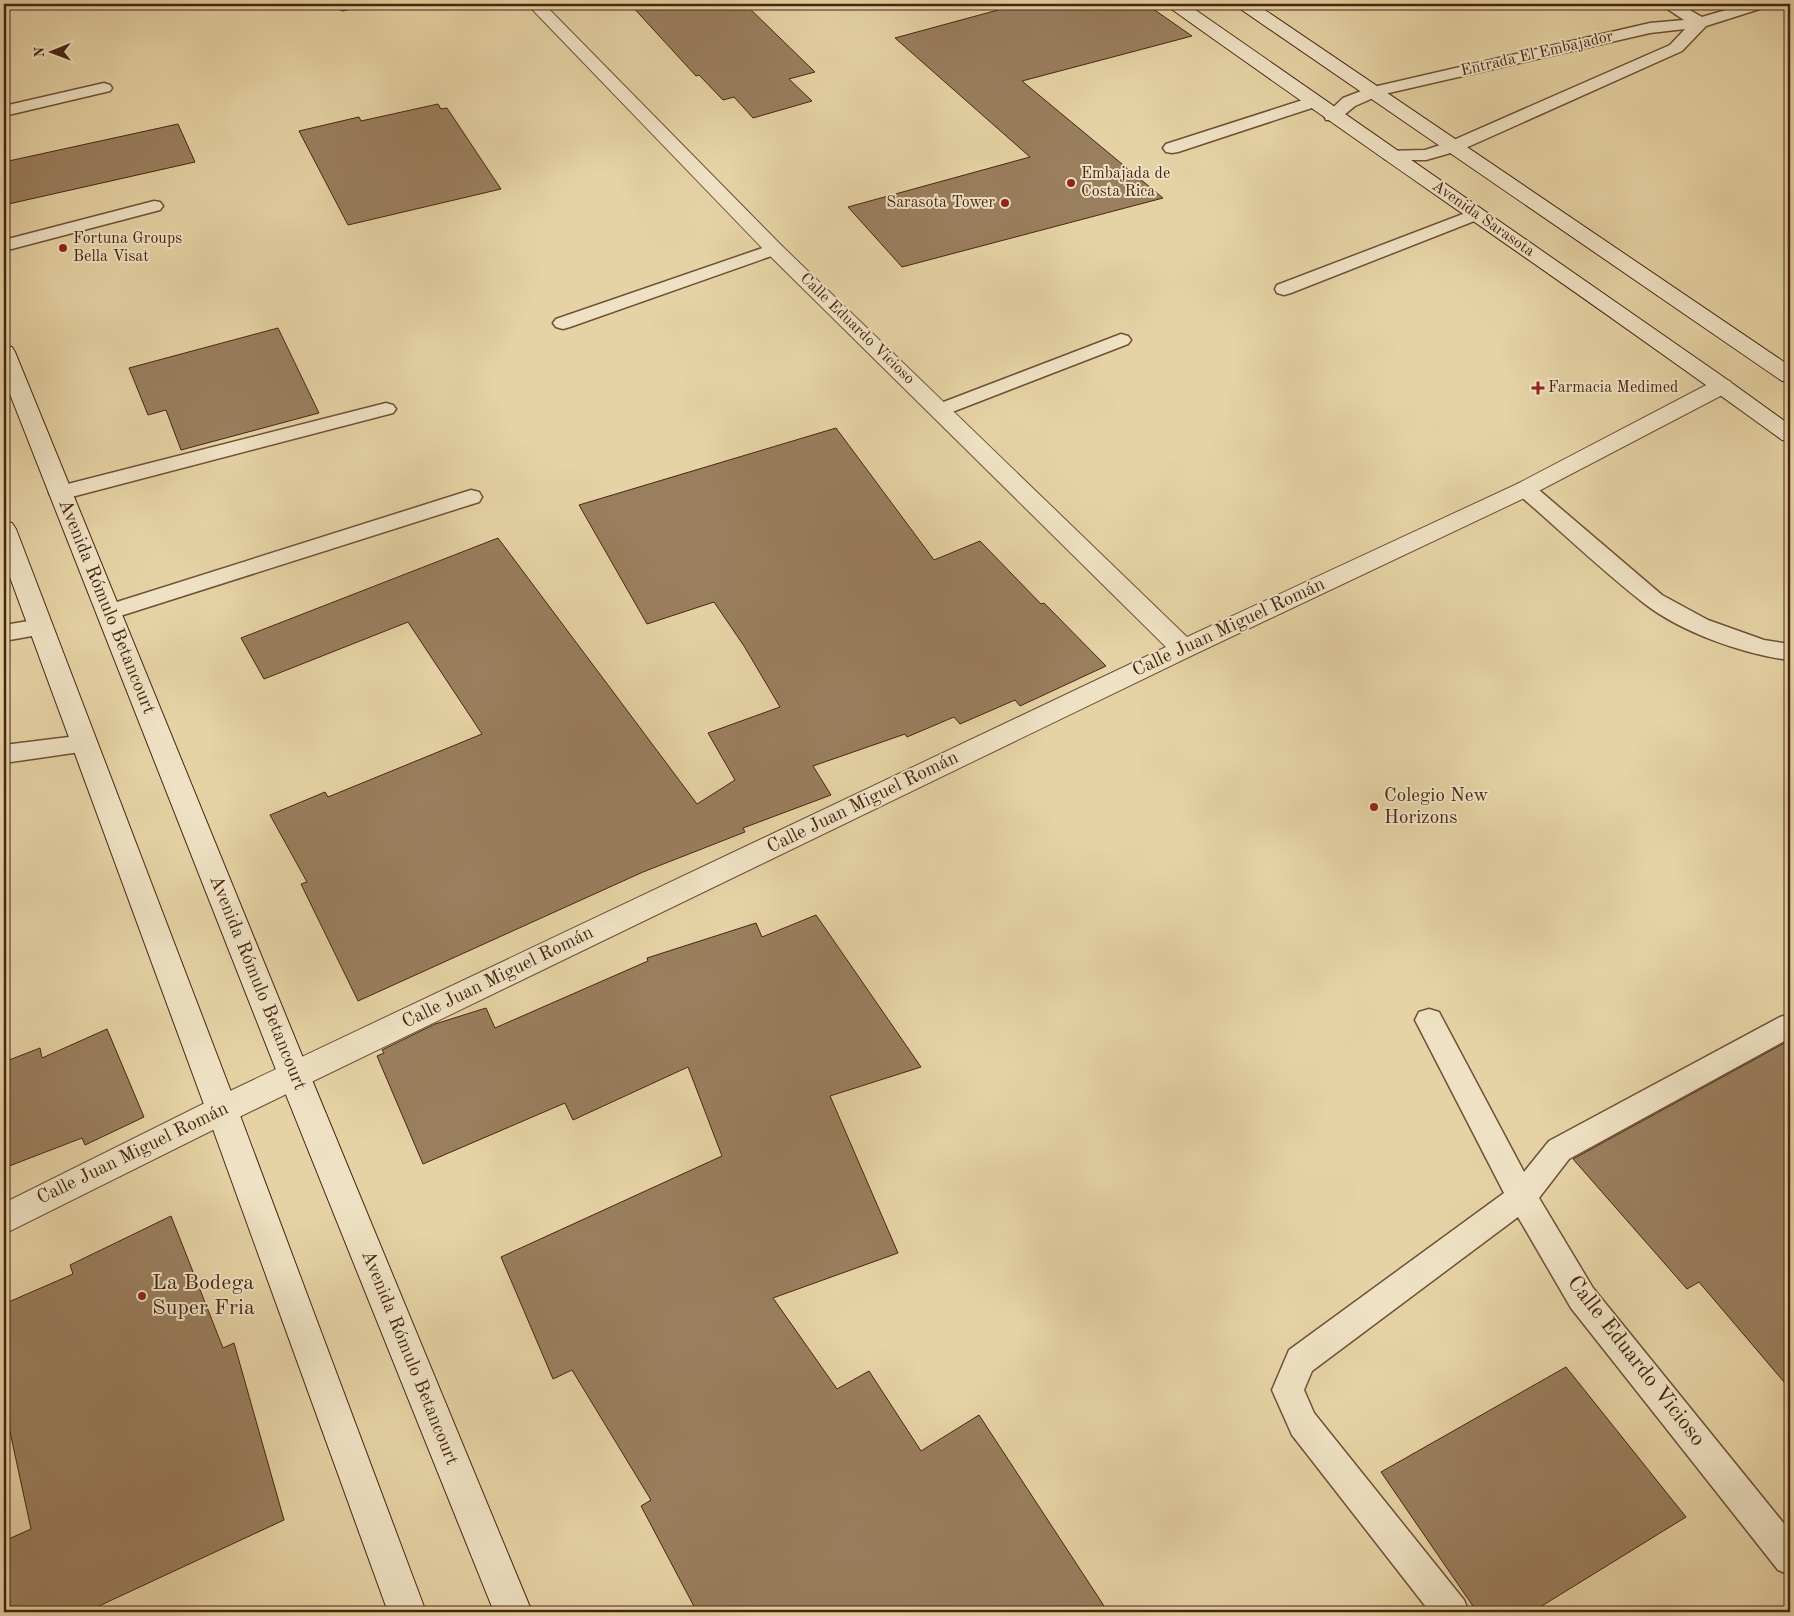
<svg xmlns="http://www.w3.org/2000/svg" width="1794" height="1616" viewBox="0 0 1794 1616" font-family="'Old Standard TT',serif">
	<rect width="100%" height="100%" fill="#e6d3a5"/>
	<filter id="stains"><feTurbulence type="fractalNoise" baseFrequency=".004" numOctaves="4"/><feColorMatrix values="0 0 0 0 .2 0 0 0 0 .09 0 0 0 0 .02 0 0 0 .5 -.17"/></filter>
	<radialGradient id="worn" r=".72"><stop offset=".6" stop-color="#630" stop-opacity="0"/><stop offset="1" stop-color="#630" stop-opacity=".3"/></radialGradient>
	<!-- building -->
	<path fill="#9a7f5e" stroke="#472512" d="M630,4H745L815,72L789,79L812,101L753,118L734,97L723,100L699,75L696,76Z
		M1020,4H1146L1192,36L1022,81L1163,198L902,267L848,207L1030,157L895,38Z
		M438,104L441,109L447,108L501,189L348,225L299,131L359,117L361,121Z
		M178,124L195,162L4,205V162Z
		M278,328L319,413L181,450L166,410L148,415L129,368Z
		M836,428L934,560L980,541L1041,604L1044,603L1106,666L1020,706L1015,700L960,724L954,717L907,737L905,734L813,766L831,795L743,828L745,832L643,872L358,1001L301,884L307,882L270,815L325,792L328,797L482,734L408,622L264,679L241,638L498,538L697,804L735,780L708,733L780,707L744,646L714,602L647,624L579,505Z
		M816,915L921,1067L830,1096L898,1253L773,1298L837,1389L869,1371L921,1451L979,1415L1108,1612H697L641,1506L651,1500L572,1370L553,1379L501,1257L722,1156L688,1067L573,1120L565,1103L423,1164L377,1056L384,1053L382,1050L435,1024L486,1008L495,1028L648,961L647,958L756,923L762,937Z
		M107,1029L144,1117L85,1145L82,1138L4,1168V1062L40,1048L42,1058Z
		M1790,1040V1389L1699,1282L1687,1289L1573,1159Z
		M171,1216L223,1348L234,1343L284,1520L86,1612H4V1541L31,1529L4,1404V1304L73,1274L70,1265Z
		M1566,1367L1686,1517L1532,1612H1477L1381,1472Z"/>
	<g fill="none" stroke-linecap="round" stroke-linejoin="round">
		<!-- service casing -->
		<g stroke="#6f5037" stroke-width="3">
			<path id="service" d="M336,4H358L355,7L343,10L338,8Z
				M1660,4H1679L1702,17L1746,4H1769L1766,7L1706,26L1682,51L1461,150L1426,160H1391L1385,159L1382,155L1385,151L1425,150L1449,142L1670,45L1685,29L1650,33L1380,95L1355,106L1338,120H1326L1324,116L1343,98L1369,88L1650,23L1684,20Z
				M104,83L110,85L112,88L110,91L4,116V106Z
				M1312,97L1318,98L1320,102L1318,106L1178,152L1172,153L1166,152L1163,148L1166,144Z
				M154,201L160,202L163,206L160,210L4,251V240Z
				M1476,209L1482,210L1485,214L1482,218L1291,293L1284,295L1277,293L1275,289L1277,285Z
				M774,244L780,245L783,249L780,253L570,327L563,329L556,327L553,323L556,319Z
				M1121,334L1128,336L1131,340L1128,344L947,414L940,416L933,414L930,410L933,406Z
				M386,403L393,405L396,409L393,413L60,500L52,498L49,493L52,488Z
				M1525,482L1532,484L1662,595L1708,620L1764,640L1790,644V660C1745,655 1681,632 1645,604C1601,570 1560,530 1518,494L1514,489L1518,484Z
				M471,490L479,492L482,497L479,502L117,617L109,620L101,617L98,612L101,607Z
				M41,619L49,621L52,627L49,633L4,641V625Z
				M85,735L94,738L97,744L94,750L4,763V745Z
				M1429,1009L1439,1012L1524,1172L1549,1141L1780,1017L1790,1014V1038L1569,1159L1539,1198L1593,1288L1790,1531V1575L1778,1570L1571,1308L1518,1217L1312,1371L1304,1390L1314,1413L1464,1600L1469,1612H1430L1292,1435L1272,1390L1289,1350L1504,1193L1415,1020L1419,1012Z"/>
		</g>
		<!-- minor casing -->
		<g stroke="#6f5037" stroke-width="2">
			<path id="minor" d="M527,4H544L781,245L1187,637L1517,484L1714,381L1722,379L1730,381L1733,386L1730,391L1533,494L1193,655L233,1120L4,1234V1203L211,1100L1166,647L767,253Z"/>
		</g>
		<!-- secondary casing -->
		<g stroke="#472512" stroke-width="2">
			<path id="secondary" d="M1168,4H1187L1722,376L1790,425V442L1782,440C1580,293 1373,153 1170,8Z
				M1237,4H1256L1790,366V382L1782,381L1239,8Z
				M4,346L12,347L15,352L310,1075L532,1612H494L278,1075L4,379Z
				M4,521L12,523L16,529L238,1110L426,1612H388L206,1110L4,561Z"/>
		</g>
		<!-- service -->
		<use href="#service" fill="#efe2c4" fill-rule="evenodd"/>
		<!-- minor -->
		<use href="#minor" fill="#efe2c4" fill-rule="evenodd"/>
		<!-- secondary -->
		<use href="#secondary" fill="#efe2c4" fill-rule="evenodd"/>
	</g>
	<!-- markers -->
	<g fill="#8f2418" stroke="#efe2c4" stroke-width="2">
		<circle cx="1071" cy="183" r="5"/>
		<circle cx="1005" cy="203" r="5"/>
		<circle cx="63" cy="248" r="5"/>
		<path d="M1535.5 380.5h5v5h5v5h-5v5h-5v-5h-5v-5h5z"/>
		<circle cx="1374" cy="807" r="5"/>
		<circle cx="142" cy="1296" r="5"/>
	</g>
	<g text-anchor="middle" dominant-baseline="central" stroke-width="4" stroke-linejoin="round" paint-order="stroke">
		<!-- far-street labels -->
		<g font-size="16" fill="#472512" stroke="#efe2c4">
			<text transform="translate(1537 54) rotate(-13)">Entrada El Embajador</text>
			<text transform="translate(1483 219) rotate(35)">Avenida Sarasota</text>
			<text transform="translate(857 329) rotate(44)">Calle Eduardo Vicioso</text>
		</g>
		<!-- far-poi labels -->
		<g font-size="16" fill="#472512" stroke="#efe2c4" text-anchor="start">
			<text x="1081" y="174">Embajada de<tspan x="1081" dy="18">Costa Rica</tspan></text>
			<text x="995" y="203" text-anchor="end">Sarasota Tower</text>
			<text x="73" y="239">Fortuna Groups<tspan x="73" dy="18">Bella Visat</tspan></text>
			<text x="1548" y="388">Farmacia Medimed</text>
		</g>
		<!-- street labels -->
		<g font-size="19" fill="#472512" stroke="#efe2c4">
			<text transform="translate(106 607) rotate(68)">Avenida Rómulo Betancourt</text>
			<text transform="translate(1229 628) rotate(-25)">Calle Juan Miguel Román</text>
			<text transform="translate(863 803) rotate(-26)">Calle Juan Miguel Román</text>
			<text transform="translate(498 978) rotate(-26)">Calle Juan Miguel Román</text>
			<text transform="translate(257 983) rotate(68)">Avenida Rómulo Betancourt</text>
			<text transform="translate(133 1154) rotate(-26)">Calle Juan Miguel Román</text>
			<text transform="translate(409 1358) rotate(68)">Avenida Rómulo Betancourt</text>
		</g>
		<!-- poi labels -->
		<g font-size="19" fill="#472512" stroke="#efe2c4" text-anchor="start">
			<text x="1384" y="796">Colegio New<tspan x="1384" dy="22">Horizons</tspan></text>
		</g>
		<!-- near-poi labels -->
		<g font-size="22" fill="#472512" stroke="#efe2c4" text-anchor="start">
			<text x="152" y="1283">La Bodega<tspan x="152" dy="25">Super Fria</tspan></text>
		</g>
		<!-- near-street labels -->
		<g font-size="22" fill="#472512" stroke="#efe2c4">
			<text transform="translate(1636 1361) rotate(52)">Calle Eduardo Vicioso</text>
		</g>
	</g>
	<!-- margin -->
	<rect width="1794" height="1616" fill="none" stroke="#e6d3a5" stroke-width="20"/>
	<rect x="5" y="5" width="1784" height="1606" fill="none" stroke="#472512" stroke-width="2.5"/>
	<rect x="10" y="10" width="1774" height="1596" fill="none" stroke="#472512"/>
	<!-- north arrow -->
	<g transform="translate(52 52) rotate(269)" stroke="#efe2c4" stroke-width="4" paint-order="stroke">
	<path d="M0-4L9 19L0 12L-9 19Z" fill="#472512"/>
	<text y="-8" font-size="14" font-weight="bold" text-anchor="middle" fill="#472512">N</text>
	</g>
	<rect width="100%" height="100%" filter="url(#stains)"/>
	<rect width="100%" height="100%" fill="url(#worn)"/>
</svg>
